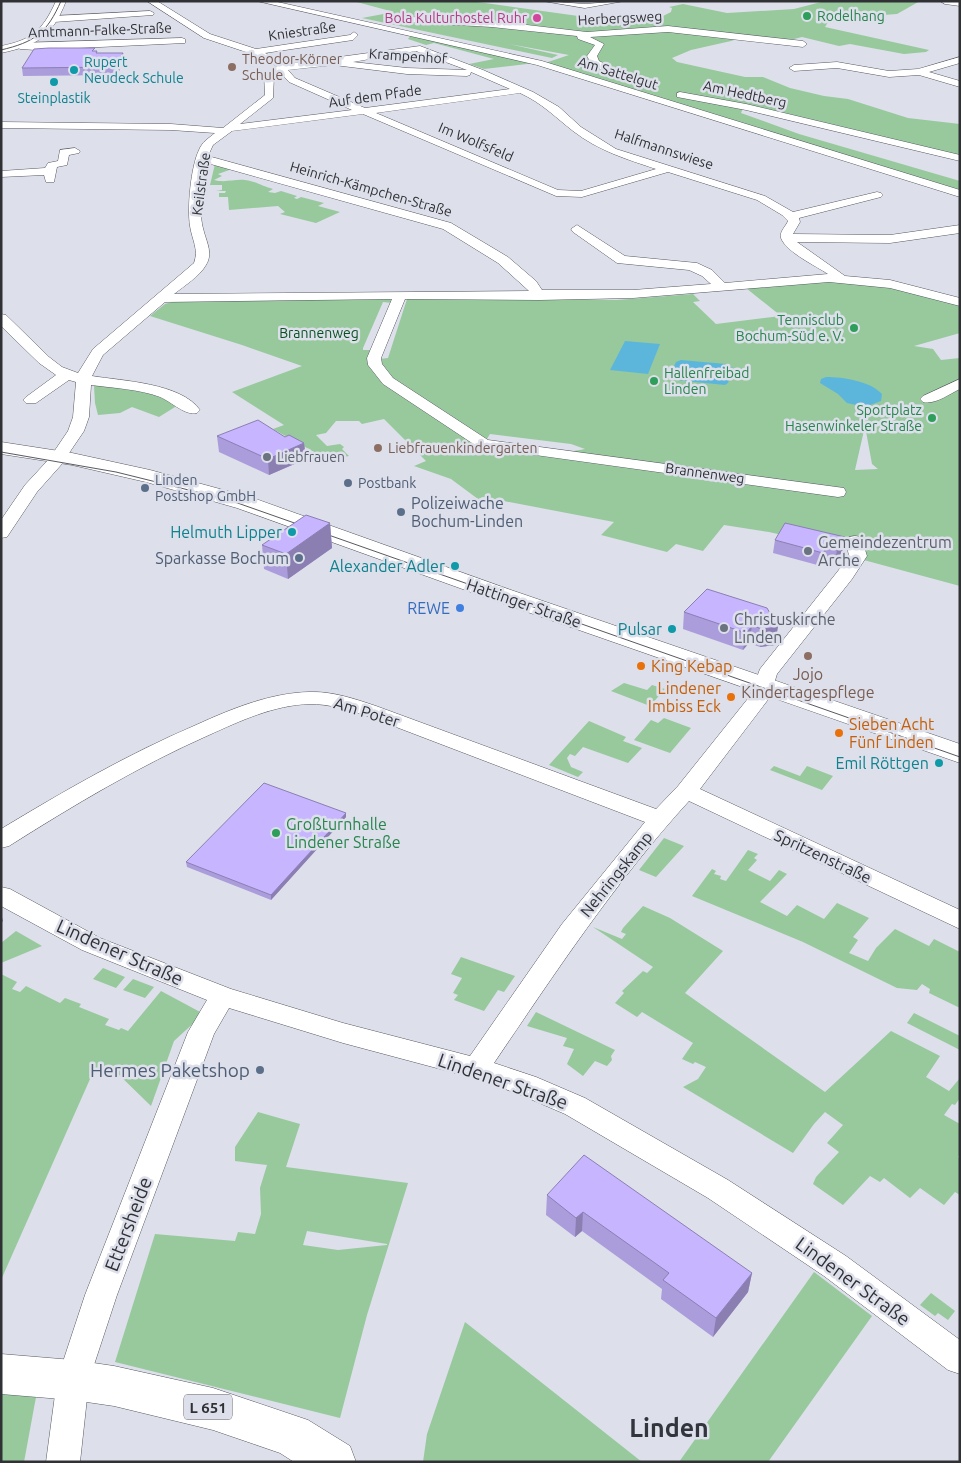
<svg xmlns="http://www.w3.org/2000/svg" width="961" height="1463" viewBox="0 0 961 1463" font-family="Ubuntu,sans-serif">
	<rect width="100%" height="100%" fill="#dddfea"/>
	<!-- green -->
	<path fill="#97c99d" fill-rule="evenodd" d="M353,1H471L607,20L661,17L671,12L672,8L669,7L683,4L727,13L794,9L825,1H920L897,14L883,15L867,21L828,22L825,27L929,50L926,52L904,54L850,44L839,46L802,37L786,41L743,37L731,41L691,50L672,58L677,62L745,77H763L790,88L824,96L848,99L908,118L960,124V157L743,108L741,113L799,134L960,181V192L545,63L569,55L509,44L558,55L552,58L362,18L394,12Z
		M412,34L535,63L484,69L469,64L494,59L434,43L426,45L408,39Z
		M215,164L232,169L218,174L222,176L214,180C225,183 234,179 245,180C258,182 261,186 273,189L268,192L275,193L281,191L297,196L294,198L297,199L301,197L324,203L318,206L340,212L316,223L280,214L285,212L278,206L229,210L228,197H219V193H225L226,191H216L222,190V185H210Z
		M819,281L895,287L960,306V333L914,346L933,349L941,360L960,358V586L860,559L849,550L769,532L724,525L703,551L676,544L667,552L601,535L614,522L483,497L478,499L451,479L414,466L426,461L384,419L362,424L359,421H336L326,433L316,435L327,446L340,444L344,447L342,449L349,456L335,459L323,457L273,429L284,425L232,392L302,366L242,345L150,316L165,304L175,301L390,299L392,303L383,302L363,348V350H371L370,360L388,358L408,296L617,300L693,294L700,301L693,302L716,324L781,316L746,288ZM865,426L872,464L878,469L855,470ZM490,434L571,444L585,449C553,455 513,460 482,447Z
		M98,385L145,392L175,403V407L159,417L132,407L120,413L98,415L95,403L94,386Z
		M624,683L647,690L652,685L665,689L650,706L611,691Z
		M664,718L691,728L670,753L634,740L651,720L658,723Z
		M589,721L626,737L623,741L642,748L628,763L583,747L575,756L570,754L567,758L571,767L583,772L578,777L549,765Z
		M774,766L800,776L807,766L833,776L822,790L770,770Z
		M664,838L684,846L656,877L639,870Z
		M748,850L758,854L754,858L757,860L748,870L770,881L779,870L787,874L760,902L787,916L797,905L824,919L837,903L869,918L853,937L858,940L849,953L868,961L876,948L895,929L929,946L934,939L960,952V1008L929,993L930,989L922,984L917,990L897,988L803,942L692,896L712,869L716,871L714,874L721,876L720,879L726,881Z
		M643,906L670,918L723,951L685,993L825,1092L891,1031L940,1056L926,1077L949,1091L960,1078V1098L955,1105L952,1104L944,1115L960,1124V1154L958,1157L960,1158V1195L955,1192L944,1205L920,1188L910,1198L884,1178L880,1182L870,1176L843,1205L813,1184L816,1177L839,1152L827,1143L843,1125L825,1112L814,1124L793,1153L683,1087L698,1079L706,1067L695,1062L693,1064L682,1059L693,1043L642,1012L637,1017L615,1003L624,993L622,991L643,971L647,973L653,967L593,927L622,939L626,934L621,932L623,928Z
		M16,931L42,946L1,963V943Z
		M461,957L515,976L504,992L498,990L484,1011L454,1000L458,995L453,993L462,978L451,974Z
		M103,968L125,977L116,988L93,979Z
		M1,974L17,982L12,989L20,992L26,986L60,1003L65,998L81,1004L79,1007L109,1019L105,1025L119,1030L121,1028L128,1031L161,991L202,1013L198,1019L174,1041L151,1106L113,1069L94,1070L1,1280Z
		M133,979L154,987L145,998L123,990Z
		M536,1012L615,1050L611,1056L612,1060L607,1066L595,1061L583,1076L567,1064L574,1049L563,1046L567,1038L527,1026Z
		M914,1013L960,1036V1050L907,1023Z
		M258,1112L300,1124L286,1167L408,1183L367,1315L340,1418L115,1362L155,1234L235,1241L238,1232L255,1234L261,1214L260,1188L267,1165L235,1161V1147ZM307,1231L387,1244V1245L338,1250L303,1245Z
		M814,1272L872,1316L768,1462H679Z
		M931,1293L955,1311L948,1320L938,1313L935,1316L920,1305Z
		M465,1322L642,1462H423L427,1434Z
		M1,1393L36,1397L24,1462H1Z"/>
	<!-- water -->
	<path fill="#5cb6dc" d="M625,341L660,344L648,374L610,370Z
		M681,360L726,364L733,368L728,383L725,385L675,380L677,374L671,373L676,362Z
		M826,377C843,377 870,381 882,394L881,401L865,407L847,403L838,394L820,383L821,379Z"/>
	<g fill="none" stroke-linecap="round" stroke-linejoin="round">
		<!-- street casing -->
		<g stroke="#575962" stroke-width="1">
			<path id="street" d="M147,1H157L210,34L256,49L350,35L354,32L358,35L353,40L265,53L288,64L420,46L483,70L533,92L559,107L581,127L616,149L765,196L793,212L877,192L881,193L883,195L881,197L799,218L800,222L793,234L890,235L960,225V233L890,243L797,242L845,276L890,280L960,298V306L890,288L829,282L633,298L539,300L405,299L381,358L382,364L393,378L488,440L844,488L846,492L844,496L838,497L478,447L383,384L368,365L367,358L392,299L165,302L103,355L92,376C123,381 181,383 200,410L197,413C185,416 172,402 160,397C139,389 113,388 91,385L89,417L84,431L61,465L37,492L7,537L1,538V520L25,485L49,459L68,431L73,417L76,382L69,380L36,403H26L23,400L26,397L56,375L39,363L1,326V314L6,315L49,357L62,367L78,373L93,349L194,263C199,249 192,240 190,226C187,208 191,166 199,150C202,142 209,138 215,133L171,130L1,128V122L171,124L223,128L265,95L264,75L277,66L252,54L204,38ZM416,51L467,70L407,68L353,62ZM334,65L407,74L467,76L470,75L471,72L510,89L365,108L295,78L288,70ZM280,72L289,82L352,110L240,124L273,98L274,76ZM520,93C542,103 555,117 573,131C599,151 626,159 656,169L581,191L558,190L376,113ZM363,114L556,196L582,197L668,172L757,200L782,215L788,221C786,226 779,232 781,238C786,252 816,266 828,274L725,283L712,270L697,263L625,256L577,225L571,229L573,232L617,263L689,270L702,276L711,284L633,290H542L536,281L508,257L451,223L208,156L213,145L232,131ZM207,163L443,229L498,263L529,291L174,294C184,286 200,276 206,265C213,254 207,243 204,232C197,209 203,185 207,163Z
				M257,1H273L542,61L960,190V197L537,65Z
				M543,1L585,4L624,1L585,8Z
				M150,11L154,13L153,15L54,22L50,19L54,16Z
				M391,16L492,21L587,32L668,26L803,41L807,44L803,47L668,32L590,37L604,44L597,56L599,61L627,75V79L624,80L592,65L587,56L595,45L578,39L577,36L492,27L388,21V17Z
				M182,38L185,39V43L36,50L20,49L16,46L20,43Z
				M960,57V63L929,72L960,81V87L919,75L889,77L837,68L794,71L789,68L794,65L837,62L889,71L918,69Z
				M680,92L746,104L960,155V161L746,110L677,97V93Z
				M75,148L80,151L79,153L69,155L67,165L57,167L54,182H46L44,175L1,177V171L45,168L48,163L58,161L60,150Z
				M960,379V389C949,394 935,405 923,402L920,399L923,396Z
				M855,536L861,537L867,556L852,579L777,674L770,697L700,789L960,910V929L689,801C615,882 555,973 494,1063L536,1077L585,1098L728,1180L846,1256L960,1340V1374L948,1370L824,1276L708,1198L565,1114L516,1093L474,1078L343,1043L229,1008L214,1034L117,1295L89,1380L80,1462H46L57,1380L85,1295L188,1032L207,1000L82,950L1,906V887L10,889L100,938L231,989L343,1023L470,1056L562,924L645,822L362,714C345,709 328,704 310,704C274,705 240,721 209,735C139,766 74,805 9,846L1,848V829C64,791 128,754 196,725C231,709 270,693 309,692C332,691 355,699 376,706L656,809L678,786L750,696L760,669L838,571L849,556L846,541L849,537Z"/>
		</g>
		<!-- secondary casing -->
		<g stroke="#575962" stroke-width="1">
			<path id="secondary" d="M56,1H66C52,37 38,45 1,53V46C32,40 43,30 56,1Z
				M940,1H960V6L945,4Z
				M1,442L72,453L150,470L253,498L511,590L960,744V763L493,600L237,508L146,482L72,465L1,454Z"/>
		</g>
		<!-- primary casing -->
		<g stroke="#575962" stroke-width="1">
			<path id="primary" d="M1,1354L73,1360L114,1366L213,1388L308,1420L350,1446L356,1462H294L280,1453L213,1430L114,1406L73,1400L1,1394Z"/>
		</g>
		<!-- street -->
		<use href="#street" fill="#fff" fill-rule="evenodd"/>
		<!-- secondary -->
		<use href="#secondary" fill="#fff" fill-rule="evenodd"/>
		<!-- primary -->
		<use href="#primary" fill="#fff" fill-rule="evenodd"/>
		<!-- tram -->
		<path stroke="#58595f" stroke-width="1" d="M1,50C35,42 47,33 61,1
			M1,452L116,472L229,500L960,757"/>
	</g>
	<!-- wall -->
	<path fill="#ab9ddb" d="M95,51L97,53H123L124,61L117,75L23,76L22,68Z
		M217,436L285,437L304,443L306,459L269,475L219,452Z
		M330,523L332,548L288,579L264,569L262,545Z
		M845,537L843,550L835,563L824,560L821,566L773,553L775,540Z
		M767,608L775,645L760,647L749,643L743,650L683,629L684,612Z
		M346,817L271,900L187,867L186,862Z
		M547,1195L752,1273L748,1292L713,1337L661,1299L662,1289L582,1231L575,1237L546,1215Z"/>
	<!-- shaded-wall -->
	<path fill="#8b7fb2" d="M123,53L124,61L117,75L116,67Z
		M304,443L306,459L269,475L268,459Z
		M330,523L332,548L288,579L286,554Z
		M845,537L843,550L835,563L837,550Z
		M826,548L824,560L821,566L823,553Z
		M752,626L749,643L743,650L746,633Z
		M778,627L775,645L760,647L763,629Z
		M346,813V817L271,900V895Z
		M1,914L3,921L1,923Z
		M583,1212L582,1231L575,1237L576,1218Z
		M752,1273L748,1292L713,1337L716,1318Z"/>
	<!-- building -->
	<path fill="#c7b6ff" stroke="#8b7fb2" d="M49,48H95L92,51H97L96,53H123L116,67L22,68L34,49Z
		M258,420L285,437L289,435L304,443L268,459L217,436Z
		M306,515L330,523L286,554L262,545Z
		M785,523L845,537L837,550L826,548L823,553L775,540Z
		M707,589L767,608L778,627L763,629L752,626L746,633L684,612Z
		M264,783L346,813L271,895L186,862Z
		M584,1155L752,1273L716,1318L663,1280L669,1273L583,1212L576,1218L547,1195Z"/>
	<!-- markers -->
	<g fill="#2e9e5b" stroke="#dddfea" stroke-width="2">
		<circle cx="807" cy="16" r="5"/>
		<circle cx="854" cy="328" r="5"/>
		<circle cx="654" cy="381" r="5"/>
		<circle cx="932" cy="418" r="5"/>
		<circle cx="276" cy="833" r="5"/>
	</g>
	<circle fill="#d1479c" stroke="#dddfea" stroke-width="2" cx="537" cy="18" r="5"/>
	<g fill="#8d6e63" stroke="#dddfea" stroke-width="2">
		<circle cx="232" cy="67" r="5"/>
		<circle cx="378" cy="448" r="5"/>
		<circle cx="808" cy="656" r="5"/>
	</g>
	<g fill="#0f9aa8" stroke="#dddfea" stroke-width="2">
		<circle cx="74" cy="70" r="5"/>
		<circle cx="54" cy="82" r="5"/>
		<circle cx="292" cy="532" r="5"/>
		<circle cx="455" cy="566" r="5"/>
		<circle cx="672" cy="629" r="5"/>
		<circle cx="939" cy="763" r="5"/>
	</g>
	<g fill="#6b7280" stroke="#dddfea" stroke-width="2">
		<circle cx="267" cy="457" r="5"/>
		<circle cx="808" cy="551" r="5"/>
		<circle cx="724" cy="628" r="5"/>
	</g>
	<g fill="#5c6f8a" stroke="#dddfea" stroke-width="2">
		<circle cx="348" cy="483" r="5"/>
		<circle cx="145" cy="488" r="5"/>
		<circle cx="401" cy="512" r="5"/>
		<circle cx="299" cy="558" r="5"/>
		<circle cx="260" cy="1070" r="5"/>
	</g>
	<circle fill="#3f7fe0" stroke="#dddfea" stroke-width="2" cx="460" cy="608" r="5"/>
	<g fill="#e8710a" stroke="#dddfea" stroke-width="2">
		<circle cx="641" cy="666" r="5"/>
		<circle cx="731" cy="697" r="5"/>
		<circle cx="839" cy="733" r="5"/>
	</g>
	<g text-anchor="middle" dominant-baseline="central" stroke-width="5" stroke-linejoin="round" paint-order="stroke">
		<!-- far-leisure labels -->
		<g font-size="14" fill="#27864d" stroke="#dddfea" text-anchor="start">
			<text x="817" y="16">Rodelhang</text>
			<text x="844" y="320" text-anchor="end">Tennisclub<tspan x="844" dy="16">Bochum-Süd e. V.</tspan></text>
			<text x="664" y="373">Hallenfreibad<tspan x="664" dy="16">Linden</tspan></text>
			<text x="922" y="410" text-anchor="end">Sportplatz<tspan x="922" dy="16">Hasenwinkeler Straße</tspan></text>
		</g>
		<!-- far-hotel labels -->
		<g font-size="14" fill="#b23c85" stroke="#dddfea" text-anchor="end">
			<text x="527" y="18">Bola Kulturhostel Ruhr</text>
		</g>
		<!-- far-street labels -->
		<g font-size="14" fill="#303135" stroke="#dddfea">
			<text transform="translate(620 18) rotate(-3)">Herbergsweg</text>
			<text transform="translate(100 30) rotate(-2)">Amtmann-Falke-Straße</text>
			<text transform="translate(302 31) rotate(-8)">Kniestraße</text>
			<text transform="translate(408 56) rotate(4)">Krampenhof</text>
			<text transform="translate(618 73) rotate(17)">Am Sattelgut</text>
			<text transform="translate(745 94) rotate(12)">Am Hedtberg</text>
			<text transform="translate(375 96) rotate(-8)">Auf dem Pfade</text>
			<text transform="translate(476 142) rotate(23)">Im Wolfsfeld</text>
			<text transform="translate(664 149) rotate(18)">Halfmannswiese</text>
			<text transform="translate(201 184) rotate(-82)">Keilstraße</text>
			<text transform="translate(371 189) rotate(16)">Heinrich-Kämpchen-Straße</text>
			<text transform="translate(705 473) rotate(8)">Brannenweg</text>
		</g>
		<!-- far-education labels -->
		<g font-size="14" fill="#785e54" stroke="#dddfea" text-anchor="start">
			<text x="242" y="59">Theodor-Körner<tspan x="242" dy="16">Schule</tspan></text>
			<text x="388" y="448">Liebfrauenkindergarten</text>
		</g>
		<!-- far-culture labels -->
		<g font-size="14" fill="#0d838f" stroke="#dddfea" text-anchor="start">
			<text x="84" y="62">Rupert<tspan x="84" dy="16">Neudeck Schule</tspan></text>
			<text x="54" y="98" text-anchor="middle">Steinplastik</text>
		</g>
		<!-- far-park labels -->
		<g font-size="14" fill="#06511f" stroke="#dddfea">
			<text x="319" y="333">Brannenweg</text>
		</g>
		<!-- far-worship labels -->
		<g font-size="14" fill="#5b616d" stroke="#dddfea" text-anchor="start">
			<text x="277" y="457">Liebfrauen</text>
		</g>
		<!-- far-service labels -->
		<g font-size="14" fill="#4e5e75" stroke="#dddfea" text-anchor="start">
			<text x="155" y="480">Linden<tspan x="155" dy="16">Postshop GmbH</tspan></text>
			<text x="358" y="483">Postbank</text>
		</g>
		<!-- shield labels -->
		<rect fill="#dddfea" stroke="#64656b" stroke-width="1" x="184" y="1394.5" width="48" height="25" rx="4"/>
		<g font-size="15" font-weight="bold" fill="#303135">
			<text x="208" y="1407">L 651</text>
		</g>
		<!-- service labels -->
		<g font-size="16" fill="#4e5e75" stroke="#dddfea" text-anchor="start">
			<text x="411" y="503">Polizeiwache<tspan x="411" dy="18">Bochum-Linden</tspan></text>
			<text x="289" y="558" text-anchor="end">Sparkasse Bochum</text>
		</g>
		<!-- culture labels -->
		<g font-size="16" fill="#0d838f" stroke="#dddfea" text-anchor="end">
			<text x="282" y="532">Helmuth Lipper</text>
			<text x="445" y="566">Alexander Adler</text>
			<text x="662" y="629">Pulsar</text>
			<text x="929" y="763">Emil Röttgen</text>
		</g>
		<!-- worship labels -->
		<g font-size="16" fill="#5b616d" stroke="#dddfea" text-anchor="start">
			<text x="818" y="542">Gemeindezentrum<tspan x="818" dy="18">Arche</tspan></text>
			<text x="734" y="619">Christuskirche<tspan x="734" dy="18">Linden</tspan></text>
		</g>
		<!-- street labels -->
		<g font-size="16" fill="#303135" stroke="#dddfea">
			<text transform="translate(524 603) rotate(19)">Hattinger Straße</text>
			<text transform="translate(367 712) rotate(17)">Am Poter</text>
			<text transform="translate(823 856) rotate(25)">Spritzenstraße</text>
			<text transform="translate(616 874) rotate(-51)">Nehringskamp</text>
		</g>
		<!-- shop labels -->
		<g font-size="16" fill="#366cbe" stroke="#dddfea" text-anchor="end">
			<text x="450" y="608">REWE</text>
		</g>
		<!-- food labels -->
		<g font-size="16" fill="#c56008" stroke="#dddfea" text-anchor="start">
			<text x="651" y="666">King Kebap</text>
			<text x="721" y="688" text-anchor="end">Lindener<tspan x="721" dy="18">Imbiss Eck</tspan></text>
			<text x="849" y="724">Sieben Acht<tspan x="849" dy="18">Fünf Linden</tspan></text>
		</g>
		<!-- education labels -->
		<g font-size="16" fill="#785e54" stroke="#dddfea">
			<text x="808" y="674">Jojo<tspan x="808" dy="18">Kindertagespflege</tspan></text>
		</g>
		<!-- leisure labels -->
		<g font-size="16" fill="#27864d" stroke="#dddfea" text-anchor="start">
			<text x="286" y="824">Großturnhalle<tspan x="286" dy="18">Lindener Straße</tspan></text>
		</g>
		<!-- near-street labels -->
		<g font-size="19" fill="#303135" stroke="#dddfea">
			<text transform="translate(120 952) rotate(24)">Lindener Straße</text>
			<text transform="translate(503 1081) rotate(19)">Lindener Straße</text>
			<text transform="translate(128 1224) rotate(-69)">Ettersheide</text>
			<text transform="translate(853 1281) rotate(36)">Lindener Straße</text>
		</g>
		<!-- near-service labels -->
		<g font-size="19" fill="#4e5e75" stroke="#dddfea" text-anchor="end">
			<text x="250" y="1070">Hermes Paketshop</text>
		</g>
		<!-- near-district labels -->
		<g font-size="25" font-weight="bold" fill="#33353d" stroke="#dddfea">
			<text x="669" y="1428">Linden</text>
		</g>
	</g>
	<!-- border -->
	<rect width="961" height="1463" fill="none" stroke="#303135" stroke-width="5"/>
</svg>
